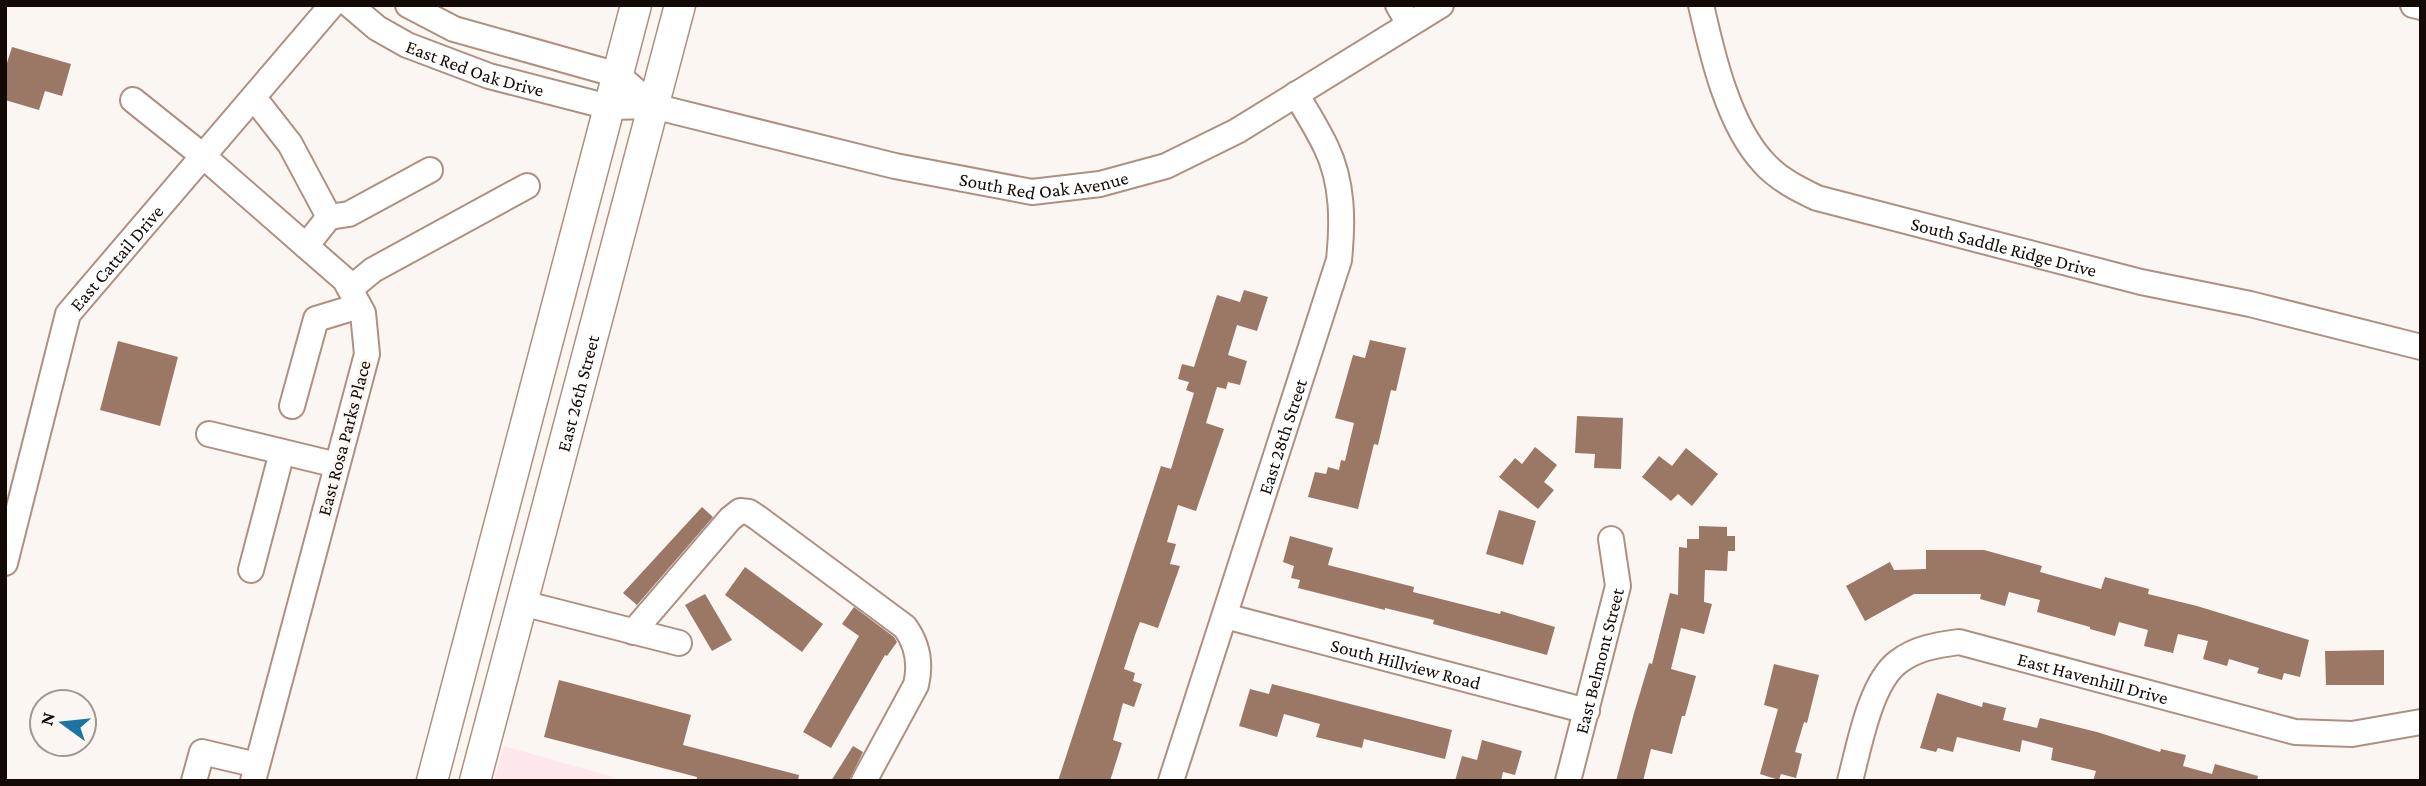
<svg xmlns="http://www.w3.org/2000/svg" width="2426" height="786" viewBox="0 0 2426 786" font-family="'Crimson Pro',serif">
	<rect width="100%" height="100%" fill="#fcf6f2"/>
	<!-- commercial -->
	<path fill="#fde7ea" d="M504,746L627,781H494Z"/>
	<!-- building -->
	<path fill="#9b7765" d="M12,47L71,64L62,96L45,91L39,110L5,100V69Z
		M1244,290L1268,297L1257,331L1237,325L1228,355L1247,361L1240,385L1228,382L1226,389L1217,387L1206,423L1224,429L1196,511L1178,505L1167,542L1176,544L1170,564L1180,566L1158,628L1140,622L1135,635L1124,669L1135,673L1133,681L1142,684L1134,707L1123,703L1113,740L1122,743L1110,781H1058L1161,466L1171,469L1194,393L1186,390L1189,382L1178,379L1182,364L1194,367L1217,295L1240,302Z
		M1370,340L1406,348L1396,391L1391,390L1378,445L1374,444L1358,509L1308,497L1315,472L1326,474L1328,467L1339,470L1341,460L1345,461L1354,423L1335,418L1353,355L1365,358Z
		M118,341L178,357L160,426L100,410Z
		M1577,416L1623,418L1621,469L1594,468L1595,454L1575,453Z
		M1535,447L1557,465L1544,482L1554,490L1538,509L1499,477L1515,458L1522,464Z
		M1686,448L1718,474L1692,506L1678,494L1671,501L1642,477L1659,456L1672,466Z
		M702,507L713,517L637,605L623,593Z
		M1499,510L1536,521L1523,565L1486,554Z
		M1699,526L1727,527V536H1735V551H1728L1727,571L1705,570L1704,602L1712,604L1704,634L1681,628L1671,669L1696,676L1685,716H1682L1672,754L1651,749L1643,781H1616L1634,713L1649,663L1652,664L1670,593L1678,595L1679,547L1687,548V539H1699Z
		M1290,536L1333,548L1328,565L1414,587L1413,592L1500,614L1501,611L1555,627L1547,655L1433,624L1434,620L1385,608V610L1298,588L1300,580L1291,578L1294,566L1283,562Z
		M1926,550H1984L2042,566L2040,572L2101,589L2105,577L2149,589L2148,594L2197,606L2309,640L2300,677L2284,673L2282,680L2257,673L2259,668L2229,659L2227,666L2203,659L2208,641L2178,634L2173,653L2144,646L2148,630L2119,622L2115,636L2090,629V627L2037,612L2040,600L2009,592L2005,606L1980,599L1981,594H1914L1865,621L1846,586L1890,562L1894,570L1926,569Z
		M745,567L823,624L802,652L725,595Z
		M705,594L732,640L712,651L685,605Z
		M854,607L894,637L897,642L887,656L885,655L831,748L803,732L859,636L842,624Z
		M2384,650V685H2326L2325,651Z
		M1774,664L1819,675L1807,723L1804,722L1795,752L1802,754L1796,778L1781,774L1779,780L1760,774L1778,709L1764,705Z
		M559,680L691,715L683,745L799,775L798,781H696L697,777L544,737Z
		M1272,684L1452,730L1445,759L1364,739L1362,748L1316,737L1320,724L1284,714L1277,737L1239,726L1250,689L1269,694Z
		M1937,693L1982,707L1983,702L2006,708L2003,720L2037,728L2040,718L2097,732L2160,752L2161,749L2186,755L2183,766L2212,774L2215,764L2258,776L2257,781H2093L2096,771L2051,760L2053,748L2022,740L2020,752L1957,737L1953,752L1938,748L1936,752L1920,748Z
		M1482,740L1522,751L1515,775L1503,772L1501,781H1455L1462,756L1477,760Z
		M853,746L863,752L849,781H831Z"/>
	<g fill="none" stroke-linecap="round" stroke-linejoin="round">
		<!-- minor casing -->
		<g stroke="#ae9081" stroke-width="28">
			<g id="minor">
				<path id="s1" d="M350,5L377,28L407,45L489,76L609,107L653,106L895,166L1032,192L1100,184L1166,166L1237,131L1441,5"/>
				<path d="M408,5L454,29L618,75L653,106"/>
				<path d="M1398,5L1409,24"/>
				<path id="s2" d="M1701,5C1712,54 1728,124 1763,162C1778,179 1798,189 1817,198L2141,282L2250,304L2421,347"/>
				<path d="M2413,5L2421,7"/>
				<path d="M254,98L290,144L329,217L306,246"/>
				<path d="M133,100L203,156L345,280L363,313L367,354L253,781"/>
				<path d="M329,217L349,214L430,170"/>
				<path d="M350,289L373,270L527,186"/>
				<path d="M292,406L316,319L359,306"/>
				<path d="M209,434L337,465"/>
				<path id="s3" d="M5,563L68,314L332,5"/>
				<path d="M251,570L282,452"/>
				<path d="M522,603L679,643"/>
				<path id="s4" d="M1225,616L1587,711"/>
				<path d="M633,632L730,519L740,511L749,512L758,518L905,627C918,645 921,664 916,685L864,781"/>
				<path d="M194,781L202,752L257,765"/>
				<path id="s5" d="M1171,781L1339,260C1343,222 1343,182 1326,147C1317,128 1306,111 1296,94"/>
				<path id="s6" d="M1568,781L1618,586L1611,539"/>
				<path id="s7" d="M1850,781C1859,747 1870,683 1898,662C1916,648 1937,645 1959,642L2295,732L2352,734L2421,722"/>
			</g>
		</g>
		<!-- major casing -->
		<g stroke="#ae9081" stroke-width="33">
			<g id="major">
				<path d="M432,781L636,5"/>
				<path id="s8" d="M475,781L680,5"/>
			</g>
		</g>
		<!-- minor -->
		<use href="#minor" stroke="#fff" stroke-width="24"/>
		<!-- major -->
		<use href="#major" stroke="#fff" stroke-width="30"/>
	</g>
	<g text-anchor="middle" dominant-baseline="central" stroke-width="6" stroke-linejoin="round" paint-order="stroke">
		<!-- street labels -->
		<g font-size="19" fill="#140a05" stroke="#fcf6f2">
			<text stroke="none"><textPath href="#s1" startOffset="142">East Red Oak Drive</textPath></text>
			<text stroke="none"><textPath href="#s1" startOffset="726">South Red Oak Avenue</textPath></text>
			<text stroke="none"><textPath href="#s2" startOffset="429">South Saddle Ridge Drive</textPath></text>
			<text stroke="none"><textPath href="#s3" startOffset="331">East Cattail Drive</textPath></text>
			<text stroke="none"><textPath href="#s8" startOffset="401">East 26th Street</textPath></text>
			<text stroke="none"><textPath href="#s5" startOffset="362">East 28th Street</textPath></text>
			<text transform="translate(344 438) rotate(-75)">East Rosa Parks Place</text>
			<text stroke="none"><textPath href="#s6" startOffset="124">East Belmont Street</textPath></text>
			<text stroke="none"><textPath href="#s4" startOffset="187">South Hillview Road</textPath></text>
			<text stroke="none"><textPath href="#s7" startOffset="334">East Havenhill Drive</textPath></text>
		</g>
	</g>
	<!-- border -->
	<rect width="2426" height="786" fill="none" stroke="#140a05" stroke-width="14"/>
	<!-- north arrow -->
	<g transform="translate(63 723) rotate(285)"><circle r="33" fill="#fcf6f2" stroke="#9f9893" stroke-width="2"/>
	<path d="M0-5L12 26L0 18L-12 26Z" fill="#1b75a4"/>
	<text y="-10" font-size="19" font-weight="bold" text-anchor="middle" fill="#140a05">N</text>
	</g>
</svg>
